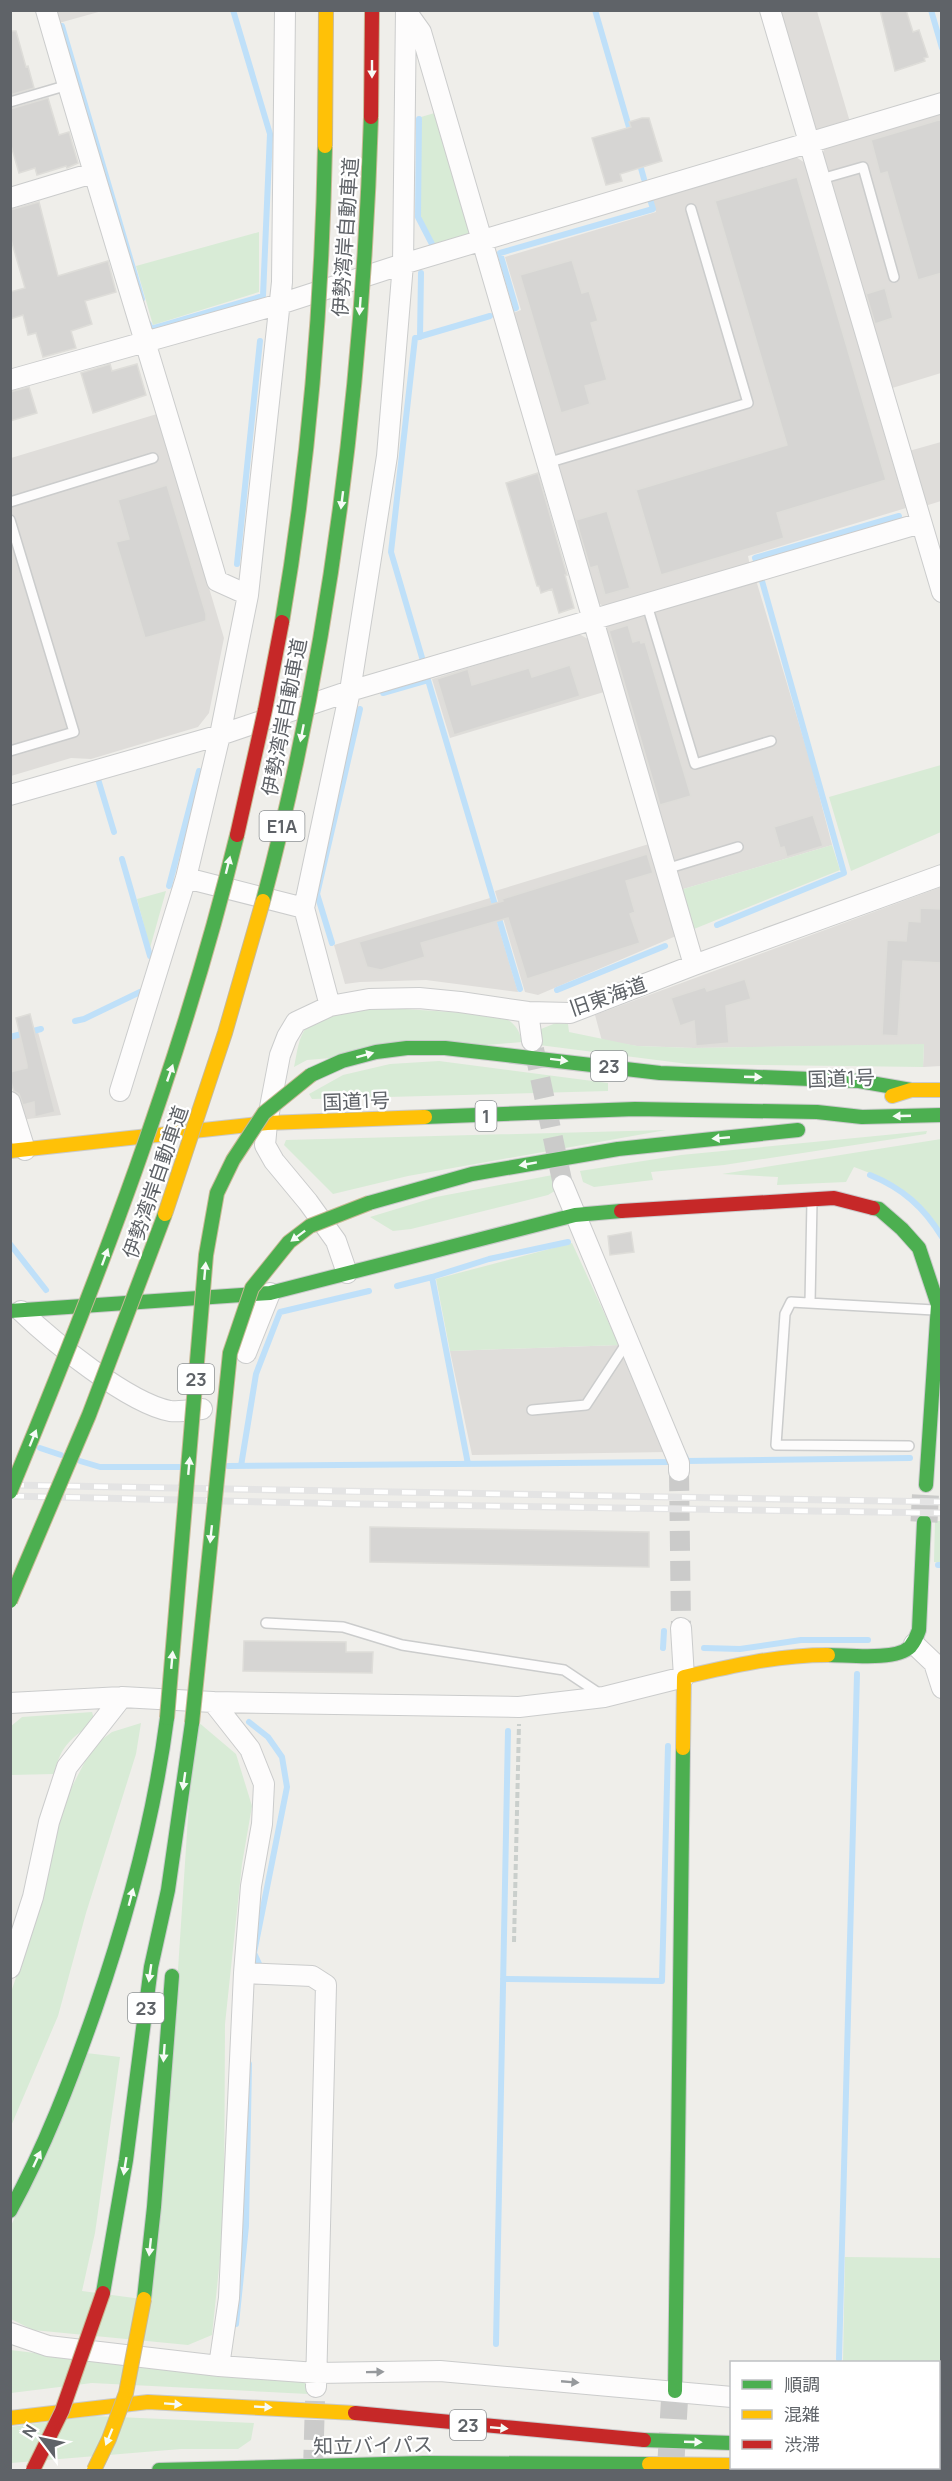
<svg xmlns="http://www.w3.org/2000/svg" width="952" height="2481" viewBox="0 0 952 2481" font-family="Manrope,'Noto Sans JP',sans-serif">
	<rect width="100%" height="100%" fill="#efeeea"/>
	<!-- industrial -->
	<path fill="#dfddda" d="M55,10L102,11L59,23Z
		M780,11H817L850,122L817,131L814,130Z
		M941,113V373L889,389L822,156L825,147Z
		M796,157L805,163L906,508L748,556L750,566L607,608L598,603L513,313L521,310L505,257L656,212L653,200Z
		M157,414L224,638L209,713L198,727L91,759L71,758L11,776V458Z
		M941,442V501L925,506L909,451Z
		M756,580L811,764L832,845L680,890L603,633L608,625Z
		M579,634L588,639L604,692L450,738L432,679Z
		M649,844L676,936L538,995L525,992L495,891Z
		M941,887V1066L923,1067L924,1045L694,1048L637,1046L602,1041L595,1015Z
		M490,898L518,992L426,980L360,982L345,984L334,945Z
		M38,1032L61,1115L20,1120L11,1081L10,1038Z
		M619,1345L668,1452L472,1455L450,1351Z"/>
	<!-- green -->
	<path fill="#d8ebd6" d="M438,112L472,229L467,238L436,247L420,216L421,117Z
		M259,232V292L153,325L136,266Z
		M941,765V832L851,871L829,797Z
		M832,845L840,870L694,929L680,890Z
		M166,891L150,948L137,899Z
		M374,1007L497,1015C512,1020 519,1027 522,1042L307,1060L294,1067C297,1054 298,1037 307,1027C321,1011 354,1011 374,1007Z
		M556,1023L568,1024L569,1032L637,1046L694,1048L924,1044L923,1067L688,1064L539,1045L537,1036L541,1029Z
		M439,1061L608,1083V1091L312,1099L309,1094L343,1075L390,1064Z
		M666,1130L408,1176L333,1194L284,1145L286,1140Z
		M927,1131L926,1134L724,1165L651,1172L653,1180L594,1187L583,1182L580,1171L681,1155Z
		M941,1139V1232C918,1195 894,1182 854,1167L846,1182L777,1185L778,1177L722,1174Z
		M563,1173L566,1178L558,1189L548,1195L411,1229L393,1231L370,1217L436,1197Z
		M572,1243L619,1345L450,1351L436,1279Z
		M935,1521H941V1563L934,1562Z
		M92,1712L95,1722C71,1738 61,1745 54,1774L11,1775L10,1727L22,1717Z
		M197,1721L236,1754L252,1806L242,1864L225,2024L224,2220L212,2335L188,2345L33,2330L11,2319V2226L86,2053L120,2057L95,2233L82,2291L149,2300L167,2137L189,1802Z
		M141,1723L136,1754L86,1913L58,2016L11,2126V1992L31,1934L63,1804L93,1746L112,1732Z
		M845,2257L941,2258V2364L843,2362Z
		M10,2350L187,2371L303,2379L307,2386L308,2394L92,2383L11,2393Z
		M94,2416L254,2423L251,2440L238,2449H181L11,2463L10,2427Z"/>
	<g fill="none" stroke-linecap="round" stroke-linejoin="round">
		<!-- stream -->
		<path stroke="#bfe0f9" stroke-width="6" d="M595,10L631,134
			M931,10L942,48
			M62,26L142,299
			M419,119L418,217L433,246
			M639,161L644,179
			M512,309L516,308L500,253L653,209L650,199
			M149,324L151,329L263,296L270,134L233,10
			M420,337L421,273
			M757,563L755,558L899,516
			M237,564L260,341
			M423,661L391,552L415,338L490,316
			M383,693L428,680L520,989
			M98,779L114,832
			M122,859L150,956
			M169,886L199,771
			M717,925L844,873L762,581
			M332,943L317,894L360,709
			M557,990L665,946
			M75,1021L84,1019L140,992
			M10,1037L41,1029
			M870,1175C902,1188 924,1207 942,1237
			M10,1244L46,1290
			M397,1286L432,1277
			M40,1448L61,1455
			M685,1456L687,1461L910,1458
			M80,1461L100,1467H179
			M468,1464L432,1277L489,1259L568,1242
			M228,1466L669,1462
			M241,1466L256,1374L280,1312L369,1291
			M938,1565H942
			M663,1648L664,1631
			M704,1648L740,1649L801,1640H868
			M249,1722L268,1737L282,1757L287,1787L254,1953L260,1966
			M503,1979L662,1981L668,1746
			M236,2324L246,2226L249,2064
			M496,2344L508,1731
			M839,2359L857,1674"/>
	</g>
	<!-- building -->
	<path fill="#d6d5d3" stroke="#deddd9" stroke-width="1.5" d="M880,10H906L913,32L919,30L928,57L924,58L925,61L895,71Z
		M10,31H16L26,67L28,66L34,88L10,95Z
		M48,98L59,135L69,132L78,163L67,168L66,166L37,175L35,168L19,173L10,142V109Z
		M642,118H649L662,161L620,174L622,181L606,185L592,138L631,127L629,122Z
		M942,119V273L918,280L887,172L880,174L871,140Z
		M797,177L886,480L777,513L784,538L661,575L636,490L787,445L715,201Z
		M39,202L58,276L108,261L116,292L85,301L92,324L71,331L76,348L43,357L36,333L28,335L23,315L10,319V292L25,288L10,236V210Z
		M572,260L582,293L589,291L598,321L591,323L607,380L585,386L590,404L561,413L520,275Z
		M885,288L893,318L875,324L866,294Z
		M110,364L112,371L137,364L146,395L93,413L81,373Z
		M29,387L37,413L10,421V392Z
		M538,473L567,575H565L574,608L559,613L552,589L541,593L539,586H537L506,483Z
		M167,485L206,614V621L145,638L116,542L129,539L118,500Z
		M607,511L630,588L605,595L597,566L590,568L576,520Z
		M628,625L633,642L640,640L641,643L645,642L691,796L660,805L609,631Z
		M570,665L580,696L454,735L437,679L468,669L472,685L529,668L532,677Z
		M813,815L823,846L787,857L784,847L780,848L774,827Z
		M647,854L653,873L626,881L635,912L630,914L640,943L527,979L508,918L421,943L425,957L381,970L367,967L359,942L503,901L502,899Z
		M920,908L942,909V963L903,961L898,1036L882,1035L887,940L906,941L908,921L920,922Z
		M745,979L751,999L726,1006L729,1043L696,1046L694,1021L680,1026L671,998L705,987L707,991Z
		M30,1014L55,1112L35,1117L34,1102L23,1105L19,1094L14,1091L10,1079V1072L27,1068V1065L16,1018Z
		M631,1232L634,1252L610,1255L608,1236Z
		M370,1527L649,1532V1567L370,1562Z
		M244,1641L346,1642V1652H373L372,1673L243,1671Z"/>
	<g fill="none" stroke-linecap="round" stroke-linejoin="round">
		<!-- street-tunnel -->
		<path stroke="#cbcbca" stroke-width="20" stroke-dasharray="20 10" stroke-linecap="butt" d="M534,1049L563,1185
			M679,1471L681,1628
			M313,2470L315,2401"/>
		<!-- secondary-tunnel -->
		<path stroke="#cbcbca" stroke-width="27" stroke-dasharray="27 14" stroke-linecap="butt" d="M924,1522L926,1485
			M671,2460L675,2391"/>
		<!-- lane casing -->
		<g stroke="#cbcccc" stroke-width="12">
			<path id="lane" d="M10,102L68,85
				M821,179L863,167L894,277
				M547,463L748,403L691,209
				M10,502L153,458
				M10,520L74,732L10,751
				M647,605L695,764L771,741
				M666,869L738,847
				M810,1303L812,1201
				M532,1410L586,1405L628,1341
				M909,1446L776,1445L785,1314L791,1302L934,1310
				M266,1623L343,1627L402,1645L564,1670L600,1694"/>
		</g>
		<!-- street casing -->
		<g stroke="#cbcccc" stroke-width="22">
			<path id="street" d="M46,10C101,201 161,391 217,581L248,595
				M770,10L942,592
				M406,11L421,32L694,965
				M10,198L93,173
				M10,380L280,304L403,264L942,103
				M10,795L220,735L350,691L921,523
				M186,878L304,908
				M330,1006L304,908L350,691L387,456L403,264L406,10
				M528,1012L532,1041
				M120,1091L186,878L220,735L248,595L282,282L285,10
				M10,1102L25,1150
				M563,1185L679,1463V1471
				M347,1273L336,1241L308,1202L274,1161L265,1145L267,1123L280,1055L287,1037L296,1022L330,1006L369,999L419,998L460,1002L528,1012L570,1013L694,965L942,875
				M21,1311C52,1341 128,1403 170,1411C180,1412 192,1410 202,1409
				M246,1353L270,1293
				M914,1644L934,1663L942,1688
				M213,1702L250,1749L264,1784L262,1824L251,1886L244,1973L229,2298L219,2366
				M10,1703L122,1697L213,1702L519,1707L604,1697L684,1677L681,1628
				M10,1968L33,1897L49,1822L67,1767L122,1697
				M244,1973L312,1976L326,1985L316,2387
				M10,2333L48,2346L219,2366L317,2373L440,2371L732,2397
				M938,2387H942
				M938,2419H942"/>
		</g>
		<!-- fast casing -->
		<g stroke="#cacacb" stroke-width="16">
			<path id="fast" d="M311,1075L342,1061L376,1052L407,1048H445L660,1073L859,1081L911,1090
				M425,1117L635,1109L817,1112L862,1117L942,1115
				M369,1203L472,1174L618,1149L798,1130
				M873,1208L879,1209L902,1229L919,1248L938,1305L926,1485
				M10,1311L270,1293L575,1215L621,1211
				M828,1655C848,1655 895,1661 910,1647C914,1642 917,1636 919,1630L924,1522
				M10,2211C45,2147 71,2079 95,2010C128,1914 154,1818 167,1718
				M103,2293L126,2160L151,1967L168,1890L192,1723
				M144,2299L154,2207L172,1976
				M675,2391L683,1748
				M644,2440L732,2443
				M938,2467H942
				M159,2470L424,2463L649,2464"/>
		</g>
		<!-- slow casing -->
		<g stroke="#cacacb" stroke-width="16">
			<path id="slow" d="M892,1096L911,1090H942
				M10,1151L267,1123L425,1117
				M683,1748L684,1677C731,1666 779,1655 828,1655
				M10,2418L148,2402L355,2413
				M649,2464L732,2465"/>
		</g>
		<!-- jam casing -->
		<g stroke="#cacacb" stroke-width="16">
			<path id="jam" d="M621,1211L834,1198L873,1208
				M355,2413L644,2440"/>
		</g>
		<!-- path -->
		<path stroke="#cacfcc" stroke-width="4" stroke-dasharray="6 3" stroke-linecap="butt" d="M514,1942L519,1724"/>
		<!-- lane -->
		<use href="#lane" stroke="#fdfcfc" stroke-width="9"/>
		<!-- street -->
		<use href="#street" stroke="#fdfcfc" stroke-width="20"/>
		<!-- fast -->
		<use href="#fast" stroke="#4caf50" stroke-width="14"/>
		<!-- slow -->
		<use href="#slow" stroke="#ffc107" stroke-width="14"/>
		<!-- jam -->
		<use href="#jam" stroke="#c62828" stroke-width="14"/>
		<!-- rail casing -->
		<g stroke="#e4e4e4" stroke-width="7">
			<path id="rail" d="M10,1485L942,1502
				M10,1496L356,1504L942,1513"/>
		</g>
		<!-- rail -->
		<use href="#rail" stroke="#fff" stroke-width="4.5" stroke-dasharray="14" stroke-linecap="butt"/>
		<!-- fast-bridge casing -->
		<g stroke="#c8b996" stroke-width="16" stroke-linecap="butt">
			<path id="fast-bridge" d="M282,622C309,464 322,305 325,146
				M263,901C331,646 363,380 371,117
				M10,1492C99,1277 182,1061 237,835
				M10,1601L89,1415L165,1214
				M167,1718L206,1255L217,1193L233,1160L264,1113L311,1075
				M192,1723L230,1353L252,1288L289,1242L310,1226L369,1203"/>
		</g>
		<!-- slow-bridge casing -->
		<g stroke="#c8b996" stroke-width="16" stroke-linecap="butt">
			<path id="slow-bridge" d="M325,146L326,10
				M165,1214L225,1033L263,901
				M94,2470L109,2439L126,2393L144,2299"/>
		</g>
		<!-- jam-bridge casing -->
		<g stroke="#c8b996" stroke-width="16" stroke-linecap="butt">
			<path id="jam-bridge" d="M371,117L372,10
				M237,835L265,710L282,622
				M33,2470L62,2411L103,2293"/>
		</g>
		<!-- fast-bridge -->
		<use href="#fast-bridge" stroke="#4caf50" stroke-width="14"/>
		<!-- slow-bridge -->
		<use href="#slow-bridge" stroke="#ffc107" stroke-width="14"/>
		<!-- jam-bridge -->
		<use href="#jam-bridge" stroke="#c62828" stroke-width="14"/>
	</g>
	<!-- one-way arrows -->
	<defs><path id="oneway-solid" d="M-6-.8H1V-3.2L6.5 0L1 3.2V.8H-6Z" transform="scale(1.5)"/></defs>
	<g fill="#f6fbf6">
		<use href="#oneway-solid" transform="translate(372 69) rotate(90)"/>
		<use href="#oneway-solid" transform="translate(360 306) rotate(94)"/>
		<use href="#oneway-solid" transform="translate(342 500) rotate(97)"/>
		<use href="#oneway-solid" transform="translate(302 733) rotate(101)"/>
		<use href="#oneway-solid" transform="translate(228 865) rotate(-76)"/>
		<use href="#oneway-solid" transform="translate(365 1055) rotate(-15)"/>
		<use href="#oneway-solid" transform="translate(559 1060) rotate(7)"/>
		<use href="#oneway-solid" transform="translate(170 1073) rotate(-71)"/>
		<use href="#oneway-solid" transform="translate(753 1077) rotate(2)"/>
		<use href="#oneway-solid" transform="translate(902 1116) rotate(178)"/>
		<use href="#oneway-solid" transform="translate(721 1138) rotate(175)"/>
		<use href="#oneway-solid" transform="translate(528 1164) rotate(170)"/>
		<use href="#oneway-solid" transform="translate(298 1236) rotate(143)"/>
		<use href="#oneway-solid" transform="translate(105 1257) rotate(-70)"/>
		<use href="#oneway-solid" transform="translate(205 1271) rotate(-85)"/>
		<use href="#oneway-solid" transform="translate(33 1438) rotate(-68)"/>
		<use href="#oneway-solid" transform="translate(189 1466) rotate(-85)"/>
		<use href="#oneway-solid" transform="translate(211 1534) rotate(96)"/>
		<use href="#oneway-solid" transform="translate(172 1660) rotate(-85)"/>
		<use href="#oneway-solid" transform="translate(184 1781) rotate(98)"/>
		<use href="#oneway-solid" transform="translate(131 1897) rotate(-75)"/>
		<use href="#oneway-solid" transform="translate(150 1973) rotate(98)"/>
		<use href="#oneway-solid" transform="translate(164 2053) rotate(94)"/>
		<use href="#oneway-solid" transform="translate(37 2159) rotate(-65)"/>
		<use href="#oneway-solid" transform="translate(125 2166) rotate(99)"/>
		<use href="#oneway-solid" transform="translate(150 2247) rotate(96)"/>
		<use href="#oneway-solid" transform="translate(173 2404) rotate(4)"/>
		<use href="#oneway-solid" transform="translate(263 2407) rotate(3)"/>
		<use href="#oneway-solid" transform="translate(499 2428) rotate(5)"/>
		<use href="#oneway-solid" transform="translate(109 2437) rotate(112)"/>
		<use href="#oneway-solid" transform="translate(693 2442) rotate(2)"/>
	</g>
	<g fill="#96999c">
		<use href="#oneway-solid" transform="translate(375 2372) rotate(-1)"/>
		<use href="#oneway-solid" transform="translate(570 2382) rotate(5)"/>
	</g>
	<g text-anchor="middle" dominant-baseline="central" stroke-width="4.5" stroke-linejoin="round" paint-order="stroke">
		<!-- shield labels -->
		<g fill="#fff" stroke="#8f9295" stroke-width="1.5">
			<rect x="259.5" y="811" width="45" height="30" rx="4.5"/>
			<rect x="591" y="1051" width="36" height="30" rx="4.5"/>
			<rect x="475.5" y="1101" width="21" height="30" rx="4.5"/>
			<rect x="178" y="1364" width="36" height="30" rx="4.5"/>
			<rect x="128" y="1993" width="36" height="30" rx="4.5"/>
			<rect x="450" y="2410" width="36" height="30" rx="4.5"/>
		</g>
		<g font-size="18" font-weight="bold" fill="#5f6368">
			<text x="282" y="826">E1A</text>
			<text x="609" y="1066">23</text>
			<text x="486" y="1116">1</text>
			<text x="196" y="1379">23</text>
			<text x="146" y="2008">23</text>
			<text x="468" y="2425">23</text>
		</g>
		<!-- street labels -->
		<g font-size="20" fill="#5f6368" stroke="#fff">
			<text transform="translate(345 237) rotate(-86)">伊勢湾岸自動車道</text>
			<text transform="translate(284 717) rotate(-79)">伊勢湾岸自動車道</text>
			<text transform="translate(608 996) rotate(-19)">旧東海道</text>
			<text transform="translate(841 1078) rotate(-2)">国道1号</text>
			<text transform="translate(356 1101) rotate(-2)">国道1号</text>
			<text transform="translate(155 1182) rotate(-71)">伊勢湾岸自動車道</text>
			<text transform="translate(373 2445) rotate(-1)">知立バイパス</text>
		</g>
	</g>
	<!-- border -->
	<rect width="952" height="2481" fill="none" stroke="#5f6368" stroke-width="24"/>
	<!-- legend -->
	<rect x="730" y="2361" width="210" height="108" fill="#ffffff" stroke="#bfc1c3" stroke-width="1.5"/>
	<rect x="742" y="2380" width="30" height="9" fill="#4caf50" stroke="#bfc1c3" stroke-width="1.5"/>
	<text x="784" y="2391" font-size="18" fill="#5f6368">順調</text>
	<rect x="742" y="2410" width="30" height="9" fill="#ffc107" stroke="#bfc1c3" stroke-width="1.5"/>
	<text x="784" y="2421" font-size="18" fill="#5f6368">混雑</text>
	<rect x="742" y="2440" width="30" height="9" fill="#c62828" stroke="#bfc1c3" stroke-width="1.5"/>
	<text x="784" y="2451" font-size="18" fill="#5f6368">渋滞</text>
	<!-- north arrow -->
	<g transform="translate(42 2439) rotate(302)" stroke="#ffffff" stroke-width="4.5" paint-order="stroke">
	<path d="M0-4.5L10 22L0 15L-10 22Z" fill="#5f6368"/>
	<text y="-9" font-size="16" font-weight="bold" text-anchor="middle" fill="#5f6368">N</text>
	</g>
</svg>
